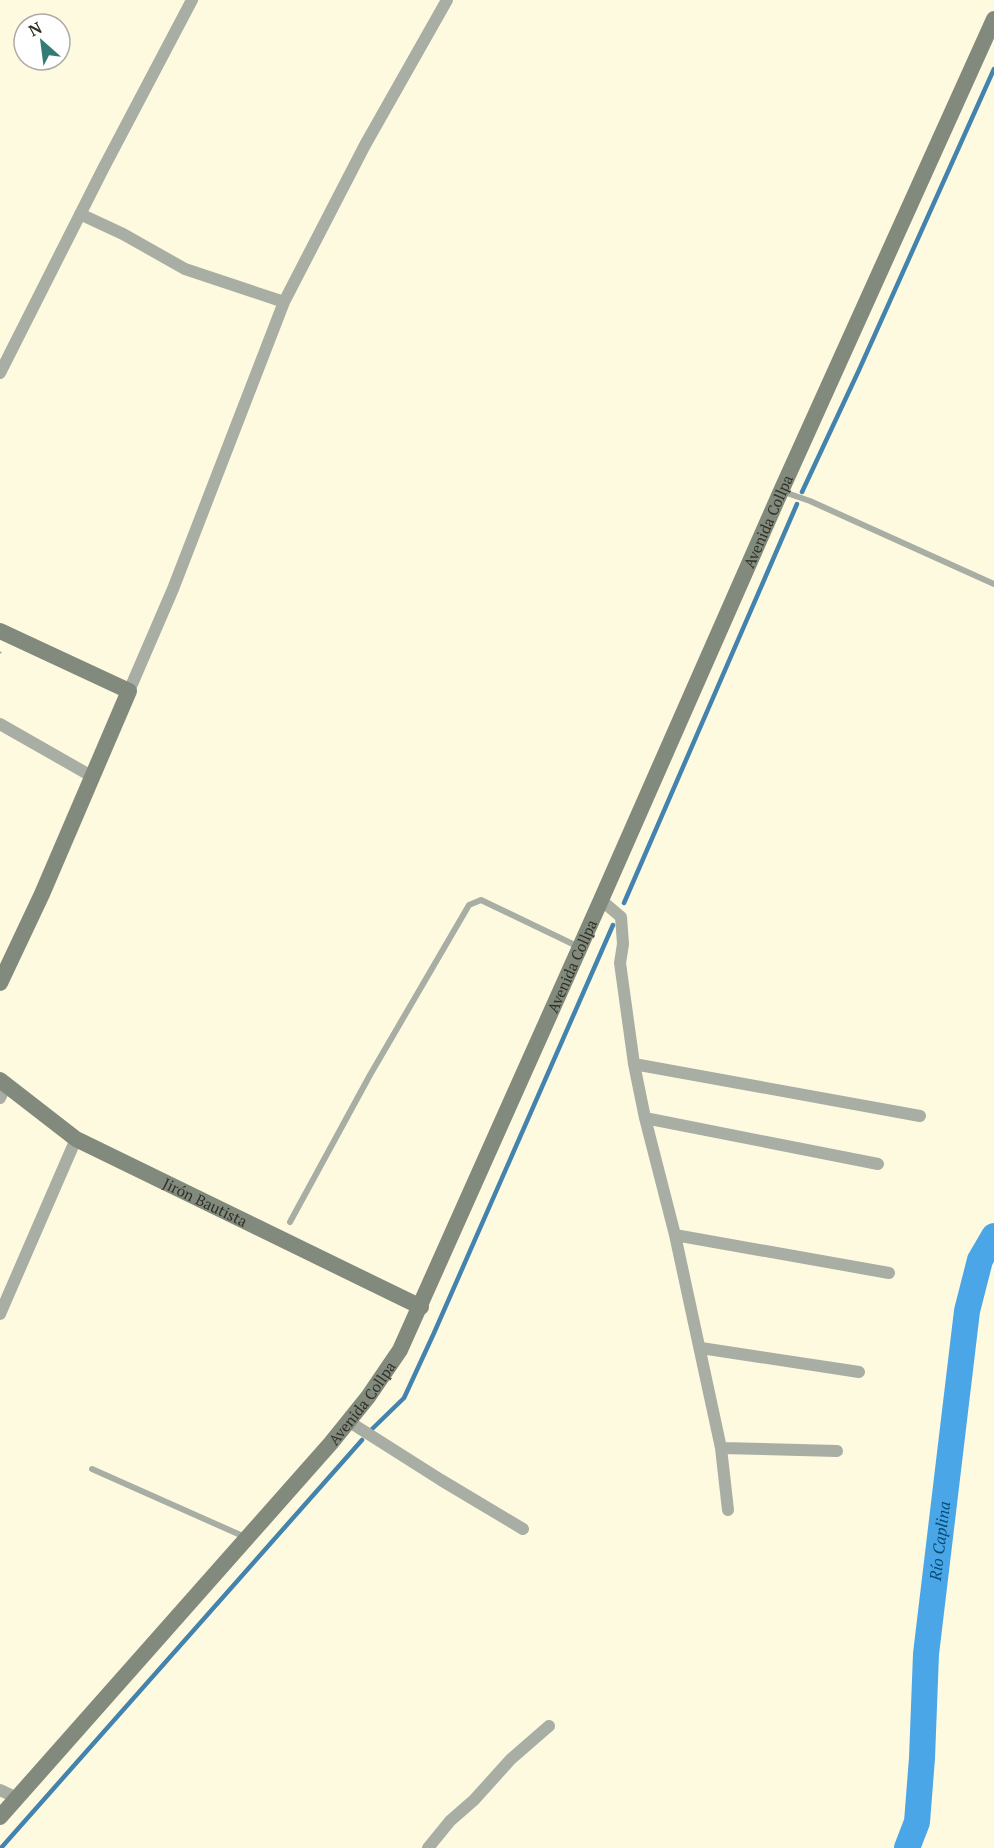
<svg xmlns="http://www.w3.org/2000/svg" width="994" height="1848" viewBox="0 0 994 1848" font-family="'PT Serif',serif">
	<rect width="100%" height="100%" fill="#fefae0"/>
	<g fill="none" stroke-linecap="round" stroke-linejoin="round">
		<!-- stream -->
		<path stroke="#4383ad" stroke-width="4.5" d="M802,492L859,370L994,69
			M624,903L797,504
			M370,1431L404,1398L434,1333L613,925
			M1,1848L362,1440"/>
		<!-- river -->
		<path stroke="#4ba6e7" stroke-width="26" id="s1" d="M907,1848L917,1822L922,1758L926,1654L967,1311L980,1260L994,1236"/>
		<!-- path -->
		<path stroke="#aaa793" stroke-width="2" stroke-dasharray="1.5 4.5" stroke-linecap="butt" d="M0,653L3,651"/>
		<!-- lane -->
		<path stroke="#a8aea4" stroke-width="6" d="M781,491L810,501L994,584
			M290,1222L370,1075L469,905L481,900L579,947
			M92,1469L245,1537"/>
		<!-- street -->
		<path stroke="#a8aea4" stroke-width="12" d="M80,214L123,234L185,269L284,302
			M0,373L103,169L192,0
			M129,691L173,589L284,302L365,145L447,0
			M0,724L93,777
			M601,900L621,917L623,944L620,963L634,1064L645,1118L675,1235L721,1448L728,1510
			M634,1064L920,1116
			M0,1098L6,1085
			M645,1118L878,1164
			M675,1235L889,1273
			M0,1314L76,1139
			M701,1348L859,1372
			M348,1421L441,1480L523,1529
			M721,1448L837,1451
			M0,1790L17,1798
			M428,1848L450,1821L474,1800L511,1759L549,1726"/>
		<!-- secondary -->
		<g stroke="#818a7c" stroke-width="16">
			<path d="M0,631L129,691L42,894L0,983"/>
			<path id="s2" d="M0,1080L76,1139L421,1307"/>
			<path id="s3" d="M0,1817L331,1443L368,1397L400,1350L601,900L781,491L994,19"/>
		</g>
	</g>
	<g text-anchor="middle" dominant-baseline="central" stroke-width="4.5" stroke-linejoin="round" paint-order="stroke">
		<!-- street labels -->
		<g font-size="15" fill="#313026" stroke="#fff">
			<text stroke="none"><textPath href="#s3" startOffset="1522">Avenida Collpa</textPath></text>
			<text stroke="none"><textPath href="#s3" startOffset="1036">Avenida Collpa</textPath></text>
			<text stroke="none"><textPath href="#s2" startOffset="240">Jirón Bautista</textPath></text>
			<text stroke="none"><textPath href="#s3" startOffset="550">Avenida Collpa</textPath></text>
		</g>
		<!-- water labels -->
		<g font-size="16" font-style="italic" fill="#024b76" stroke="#fff">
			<text stroke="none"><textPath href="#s1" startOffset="310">Río Caplina</textPath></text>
		</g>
	</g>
	<!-- north arrow -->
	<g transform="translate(42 42) rotate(332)"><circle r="28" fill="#ffffff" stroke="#adaca8" stroke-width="1.5"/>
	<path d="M0-4.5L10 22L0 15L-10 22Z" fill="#347b75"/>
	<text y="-9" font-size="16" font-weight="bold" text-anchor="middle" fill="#313026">N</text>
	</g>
</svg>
